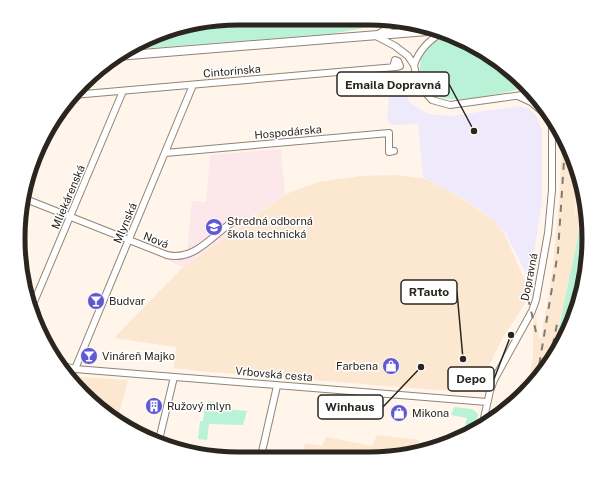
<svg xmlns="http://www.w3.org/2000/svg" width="607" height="477" viewBox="0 0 607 477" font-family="'Public Sans',sans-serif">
	<rect width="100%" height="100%" fill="#fff5eb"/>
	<!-- commercial -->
	<path fill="#eeeafc" d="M391,73L399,74L409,102L428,114L451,116L521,106L530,110L537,117L542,130V203L530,276L527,275L506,234L488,216L464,199L423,177L418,124L392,125L387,120Z"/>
	<!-- built -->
	<path fill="#fce7d1" d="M562,137L578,182L574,221L581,190L585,203L554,351L544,373L528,386L533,356V326L536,314L539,338H541L551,282L550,280L552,275L559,205Z
		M397,175L426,179L463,199L493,220L505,235L529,290L525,303L501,341L480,385L464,392L198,371L174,368L176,347L114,338L182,268L286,194L318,182L360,176Z
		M68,376L128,380L117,422L82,394Z
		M377,435L419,440L417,452L383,459L302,457L305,443L322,446L326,437L372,446Z"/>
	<!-- education -->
	<path fill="#fce7ea" d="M281,149L285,194L183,267L164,259L166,253L173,254L187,252L192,201L206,202L210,155Z"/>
	<!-- green -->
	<path fill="#baf2d8" d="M238,18H383L391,20L374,26L331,34L125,50L181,26Z
		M453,37L503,64L525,88C501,93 462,104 440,97C418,90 413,60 430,45C436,40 445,38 453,37Z
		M585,203L587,209L585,237L570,320L554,351Z
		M208,401L220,403L219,408L223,409L247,411L243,425L209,424L207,440L198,439L200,421H203L205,404H207Z
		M454,407L472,409L478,414L475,431L462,437L467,418L451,415Z"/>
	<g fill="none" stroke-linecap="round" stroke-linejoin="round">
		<!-- minor casing -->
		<g stroke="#918475" stroke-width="8">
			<path id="minor" d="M378,34L398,22
				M376,36L395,46L408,56L414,65L418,84L432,100L450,105L529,94
				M414,65C419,50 429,40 443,32
				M73,95L396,67L400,66L398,61L395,60L393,67
				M518,96L531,102L552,120
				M165,153L389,133V152L394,151
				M23,198L167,255C194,261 211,237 231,223
				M31,309L123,91
				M575,309L583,271
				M60,365L75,369L487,402
				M75,369L193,85
				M482,427L490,391L494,380L532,311L536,300L548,233L552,190V119
				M159,440L174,377
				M261,456L277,386"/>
		</g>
		<!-- secondary casing -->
		<g stroke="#918475" stroke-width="10">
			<path id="secondary" d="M117,56L440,30"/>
		</g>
		<!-- minor -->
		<use href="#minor" stroke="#fff" stroke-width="6"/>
		<!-- secondary -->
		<use href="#secondary" stroke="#fff" stroke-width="8"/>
		<!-- rail -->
		<path stroke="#817a72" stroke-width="2" stroke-dasharray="7 7" stroke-linecap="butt" d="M528,298L536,332
			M550,359L557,324
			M537,378L558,252L565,145"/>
	</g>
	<!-- icons -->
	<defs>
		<g id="school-disc" transform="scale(0.9)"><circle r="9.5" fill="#6159d2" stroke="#fff"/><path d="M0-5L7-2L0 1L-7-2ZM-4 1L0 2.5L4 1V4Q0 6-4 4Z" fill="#fff"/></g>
		<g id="bar-disc" transform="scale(0.9)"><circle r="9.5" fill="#6159d2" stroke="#fff"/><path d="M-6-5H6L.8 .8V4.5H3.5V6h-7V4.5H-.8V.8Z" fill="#fff"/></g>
		<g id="shop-disc" transform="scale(0.9)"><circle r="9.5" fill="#6159d2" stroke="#fff"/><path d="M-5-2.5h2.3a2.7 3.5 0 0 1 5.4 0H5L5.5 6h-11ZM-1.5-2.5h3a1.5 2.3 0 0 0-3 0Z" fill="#fff"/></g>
		<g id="building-disc" transform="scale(0.9)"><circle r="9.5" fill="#6159d2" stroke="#fff"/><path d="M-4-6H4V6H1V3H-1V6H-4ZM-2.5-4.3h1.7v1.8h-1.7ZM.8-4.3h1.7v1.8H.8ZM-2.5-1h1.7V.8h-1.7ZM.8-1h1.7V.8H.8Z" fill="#fff"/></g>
	</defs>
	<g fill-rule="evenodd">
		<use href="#school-disc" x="214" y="227"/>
		<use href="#bar-disc" x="96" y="301"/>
		<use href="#bar-disc" x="89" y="356"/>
		<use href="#shop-disc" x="391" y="366"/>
		<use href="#building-disc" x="154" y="406"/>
		<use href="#shop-disc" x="399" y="413"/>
	</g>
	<g text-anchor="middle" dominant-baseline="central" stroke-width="3" stroke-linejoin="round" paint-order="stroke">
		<!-- street labels -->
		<g font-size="11" fill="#2a251f" stroke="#fff">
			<text transform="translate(232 71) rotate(-5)">Cintorínska</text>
			<text transform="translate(288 132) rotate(-5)">Hospodárska</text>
			<text transform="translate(68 197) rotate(-67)">Mliekárenská</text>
			<text transform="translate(125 223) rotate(-67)">Mlynská</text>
			<text transform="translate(156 240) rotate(21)">Nová</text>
			<text transform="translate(529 277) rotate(-79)">Dopravná</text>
			<text transform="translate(274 374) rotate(5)">Vrbovská cesta</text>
		</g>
		<!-- poi labels -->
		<g font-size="11" fill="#2a251f" stroke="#fff" text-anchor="start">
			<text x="227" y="221">Stredná odborná<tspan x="227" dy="13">škola technická</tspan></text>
			<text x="109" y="301">Budvar</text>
			<text x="102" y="356">Vináreň Majko</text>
			<text x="378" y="366" text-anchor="end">Farbena</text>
			<text x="167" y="406">Ružový mlyn</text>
			<text x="412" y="413">Mikona</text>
		</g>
	</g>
	<!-- crop -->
	<path d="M0 0H607V477H0ZM238 25H369A213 213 0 0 1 582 238V239A213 213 0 0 1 369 452H238A213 213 0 0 1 25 239V238A213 213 0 0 1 238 25Z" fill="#fff" fill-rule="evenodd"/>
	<path fill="none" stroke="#2a251f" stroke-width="5" d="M238 25H369A213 213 0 0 1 582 238V239A213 213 0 0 1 369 452H238A213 213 0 0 1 25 239V238A213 213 0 0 1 238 25Z"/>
	<!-- callouts -->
	<path fill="none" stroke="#2a251f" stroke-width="1.5" d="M474 131L449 84M463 359L457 292M511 335L494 379M421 367L383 407"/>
	<g fill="#2a251f" stroke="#fff" stroke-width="1.5">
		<circle cx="474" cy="131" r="4"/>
		<circle cx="463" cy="359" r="4"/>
		<circle cx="511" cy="335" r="4"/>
		<circle cx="421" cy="367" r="4"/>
	</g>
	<g fill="#fff" stroke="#2a251f" stroke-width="1.5">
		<rect x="337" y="72" width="112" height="24" rx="4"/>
		<rect x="401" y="280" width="56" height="24" rx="4"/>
		<rect x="448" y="367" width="46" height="24" rx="4"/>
		<rect x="318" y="395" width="65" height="24" rx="4"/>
	</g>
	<g font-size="12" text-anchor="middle" font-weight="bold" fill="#2a251f">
		<text x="393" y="89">Emaila Dopravná</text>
		<text x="429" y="296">RTauto</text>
		<text x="471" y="383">Depo</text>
		<text x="350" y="411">Winhaus</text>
	</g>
</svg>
